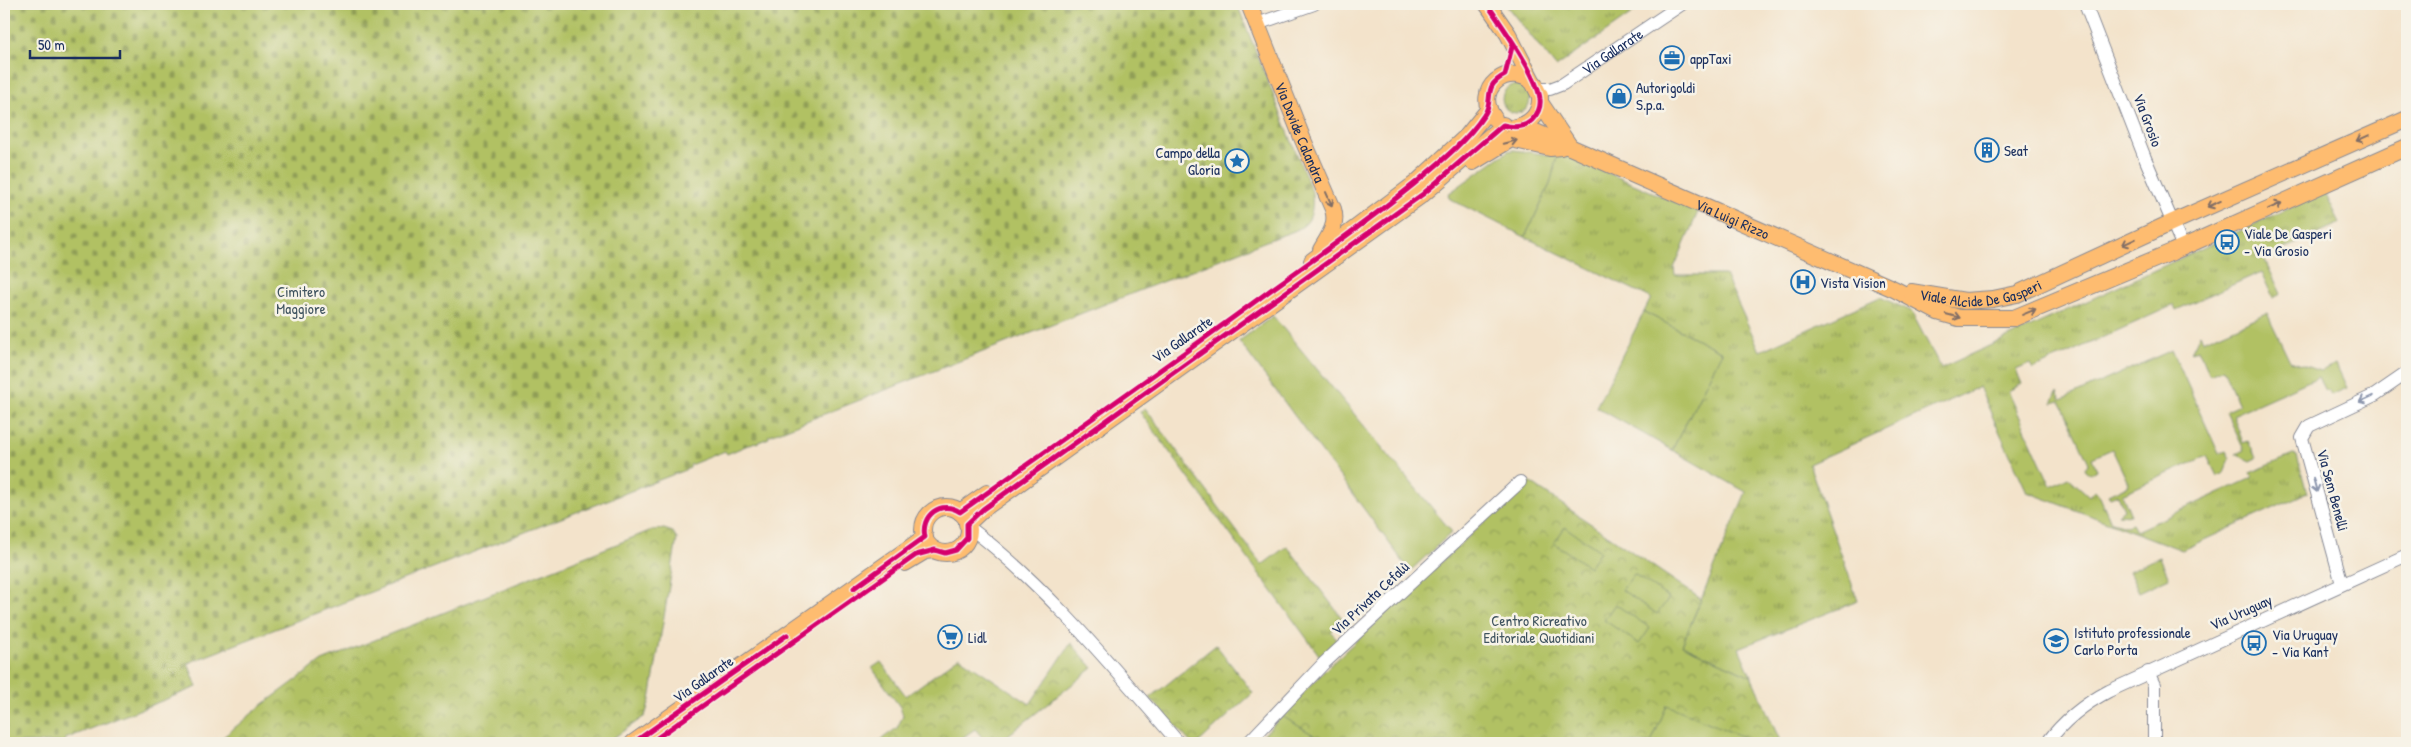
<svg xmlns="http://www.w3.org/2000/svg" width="2411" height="747" viewBox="0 0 2411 747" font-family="'Patrick Hand',sans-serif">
	<defs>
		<pattern id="grass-tufts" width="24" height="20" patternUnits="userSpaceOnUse" patternTransform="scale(1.25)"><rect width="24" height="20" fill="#b1c164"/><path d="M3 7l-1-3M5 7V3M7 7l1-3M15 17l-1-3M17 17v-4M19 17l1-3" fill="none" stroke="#8f9d56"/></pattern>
		<pattern id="cemetery-stones" width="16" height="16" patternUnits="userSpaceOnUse" patternTransform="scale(1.25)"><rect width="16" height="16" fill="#b1c164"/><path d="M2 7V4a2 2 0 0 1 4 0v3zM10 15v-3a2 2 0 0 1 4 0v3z" fill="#8f9d56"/></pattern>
		<pattern id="park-crowns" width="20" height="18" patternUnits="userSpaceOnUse" patternTransform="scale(1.25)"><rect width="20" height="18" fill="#b1c164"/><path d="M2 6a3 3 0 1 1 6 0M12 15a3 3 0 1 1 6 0" fill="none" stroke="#8f9d56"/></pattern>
	</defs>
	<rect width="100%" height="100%" fill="#f7f3e8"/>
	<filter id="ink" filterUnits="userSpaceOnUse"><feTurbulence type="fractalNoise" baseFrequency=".02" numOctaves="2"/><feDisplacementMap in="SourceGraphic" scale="10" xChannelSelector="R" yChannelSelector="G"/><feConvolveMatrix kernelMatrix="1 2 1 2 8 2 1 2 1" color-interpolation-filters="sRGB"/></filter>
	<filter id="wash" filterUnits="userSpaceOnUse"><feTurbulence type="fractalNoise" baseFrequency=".0096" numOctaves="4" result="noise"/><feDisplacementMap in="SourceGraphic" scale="20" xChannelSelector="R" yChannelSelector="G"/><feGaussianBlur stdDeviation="1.12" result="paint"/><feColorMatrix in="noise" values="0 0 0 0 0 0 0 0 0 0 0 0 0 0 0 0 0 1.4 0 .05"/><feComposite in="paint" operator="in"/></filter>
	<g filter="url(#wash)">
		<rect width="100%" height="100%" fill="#f3e3cb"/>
		<!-- grass -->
		<path fill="url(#grass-tufts)" stroke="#667861" d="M1505,4H1646L1556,67Z
			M1502 99a14 14 0 1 1 28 0a14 14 0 1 1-28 0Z
			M1557,156H1569L1698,212L1674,268L1675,275H1725L1760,351L1880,297L1911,311L1941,368L2325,192L2340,223L2264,258L2281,294L2273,298L2261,272L2176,310L2174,305L2033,369L2030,364L2016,370L2022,384L2008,391L2051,486L2068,477L2089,496L2094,490L2100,497L2111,522L2126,526L2132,524L2136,531L2252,478L2250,473L2293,455L2297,456L2307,493L2182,550L2027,492L1979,387L1809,464L1858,601L1739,648L1751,676L1682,645L1746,492L1672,450L1722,352L1644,312L1651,298L1525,237L1550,184Z
			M1145,408L1262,565L1287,546L1342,618L1331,632L1340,642L1322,659L1140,412Z"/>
		<!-- cemetery -->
		<path fill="url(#cemetery-stones)" stroke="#667861" d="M4,4H1237L1312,192C1315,228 1302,228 1274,238L768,436L769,438L756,443L755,442L727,454L725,451L690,465V468L188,663L197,687L65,739L66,742L4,743Z"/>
		<!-- park -->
		<path fill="url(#park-crowns)" stroke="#667861" d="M1528,481L1701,599L1682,645L1751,676L1781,743H1256L1327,668Z
			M664,529L673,532L677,539L650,700L645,716L606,743H216L261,706L322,661L652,530Z
			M1071,643L1093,668L1007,736L1000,743H987L975,729L955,743H880L879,741L897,728L903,716L900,707L872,668L881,662L906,696L959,657L1030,704Z
			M1216,645L1253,693L1198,743H1191L1150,698Z"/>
		<!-- garden -->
		<path fill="#b1c164" stroke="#667861" d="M1514,150L1557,156L1550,184L1525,237L1450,199L1448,194L1508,151Z
			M1644,312L1722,352L1672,450L1596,407Z
			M2267,313L2290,361L2320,371L2336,364L2347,388L2331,395L2328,389L2325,391L2318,377L2233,415L2243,443L2248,441L2256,458L2250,461L2236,454L2244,450L2226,411L2239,405L2223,369L2210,375L2198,349L2191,352L2200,334L2203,341Z
			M1273,316L1452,532L1410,571L1239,341Z
			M2172,350L2219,454L2226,451L2230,459L2224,473L2217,476L2207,456L2122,494L2131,515L2118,514L2124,509L2118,495L2110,498L2108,495L2129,485L2112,449L2092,458L2097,470L2090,474L2084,469L2089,463L2060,401L2052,403L2057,392L2061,400Z
			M1565,527L1600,551L1589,567L1554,543Z
			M2160,557L2169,578L2139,592L2129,571Z
			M1634,574L1669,598L1657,614L1622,590Z
			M1615,604L1650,628L1639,644L1604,620Z
			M1667,705L1757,743H1651Z
			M1282,716L1327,743H1256Z"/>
	</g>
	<g filter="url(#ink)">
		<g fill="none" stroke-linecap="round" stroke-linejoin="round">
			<!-- minor casing -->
			<g stroke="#878994" stroke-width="14">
				<g id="minor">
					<path d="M2085,4L2145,158L2183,247"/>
					<path d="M1257,24L1314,4"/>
					<path id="s1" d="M1538,89H1550L1563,84L1682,4"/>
					<path d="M969,527C1047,586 1114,669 1179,743"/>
					<path d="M2342,584L2302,438L2309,426L2375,395L2407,373"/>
					<path d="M2148,672L2154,685V743"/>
					<path d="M1248,743L1324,663L1520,482"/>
					<path d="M2047,743C2064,720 2084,704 2109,691L2407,555"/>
				</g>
			</g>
			<!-- major casing -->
			<g stroke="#878994" stroke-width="18">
				<g id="major">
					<path id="s2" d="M1249,4L1303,140L1333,209C1338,225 1329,236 1321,250"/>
					<path d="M1487,4L1508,34L1540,96C1541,113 1532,124 1515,127"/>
					<path d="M1541,104L1570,147"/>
					<path d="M1494,118C1472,90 1508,59 1535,84"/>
					<path id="s3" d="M1522,126L1894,289L1938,312L1959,318H2014L2172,252L2407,147"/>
					<path d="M1473,162L1511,139L1550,148L1561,147"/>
					<path d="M1312,261L1415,184L1468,135L1489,109"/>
					<path id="s4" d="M1911,292L1965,301L1993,299L2017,294L2173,222L2407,119"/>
					<circle cx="946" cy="530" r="23"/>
					<path d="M960,512L987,493"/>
					<path d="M967,524L983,509L1423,194L1503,125"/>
					<path d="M905,563L925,551L935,550"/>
					<path d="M633,743L925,537"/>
				</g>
			</g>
			<!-- minor -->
			<use href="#minor" stroke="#fff" stroke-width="12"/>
			<!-- major -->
			<use href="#major" stroke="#febc70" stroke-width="16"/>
			<!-- cycleway casing -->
			<g stroke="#f7f3e8" stroke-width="8">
				<path id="cycleway" d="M854,588L925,537C920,516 941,499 960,512C1063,439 1166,367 1268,292C1317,257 1367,222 1414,184C1438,164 1467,141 1484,115C1495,100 1481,87 1505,75L1513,43
					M633,743L787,635
					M650,743L916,555L935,550L945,553L956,550L967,538V524L983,509L1423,194L1503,125C1514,128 1524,128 1532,120C1538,114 1541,107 1540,99C1538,76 1501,24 1487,4"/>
			</g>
			<!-- cycleway -->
			<use href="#cycleway" stroke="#d6006c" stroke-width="5"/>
		</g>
		<!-- one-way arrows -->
		<defs><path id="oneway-shaft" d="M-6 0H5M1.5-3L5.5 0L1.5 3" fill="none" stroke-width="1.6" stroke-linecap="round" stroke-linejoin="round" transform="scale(1.25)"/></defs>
		<g stroke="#816e66">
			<use href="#oneway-shaft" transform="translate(2363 138) rotate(156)"/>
			<use href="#oneway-shaft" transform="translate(1510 142) rotate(-14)"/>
			<use href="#oneway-shaft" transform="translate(1329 199) rotate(66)"/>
			<use href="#oneway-shaft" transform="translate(2214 204) rotate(156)"/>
			<use href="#oneway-shaft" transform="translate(2275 206) rotate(-24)"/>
			<use href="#oneway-shaft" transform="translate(2129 242) rotate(155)"/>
			<use href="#oneway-shaft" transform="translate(2029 312) rotate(-23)"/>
			<use href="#oneway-shaft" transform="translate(1953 316) rotate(15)"/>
		</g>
		<g stroke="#8d97ae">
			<use href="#oneway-shaft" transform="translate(2366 399) rotate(155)"/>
			<use href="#oneway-shaft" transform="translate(2315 485) rotate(75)"/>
		</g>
	</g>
	<!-- icons -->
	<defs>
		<g id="office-ring" transform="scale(1.25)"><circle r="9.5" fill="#f7f3e8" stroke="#1f6fb2" stroke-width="1.5"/><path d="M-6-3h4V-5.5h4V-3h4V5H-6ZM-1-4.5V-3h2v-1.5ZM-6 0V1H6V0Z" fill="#1f6fb2"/></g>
		<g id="shop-ring" transform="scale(1.25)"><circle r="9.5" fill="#f7f3e8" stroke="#1f6fb2" stroke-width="1.5"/><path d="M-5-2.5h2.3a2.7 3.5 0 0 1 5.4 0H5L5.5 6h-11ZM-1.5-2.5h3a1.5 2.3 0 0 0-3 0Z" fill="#1f6fb2"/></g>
		<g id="building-ring" transform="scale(1.25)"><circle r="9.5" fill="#f7f3e8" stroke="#1f6fb2" stroke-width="1.5"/><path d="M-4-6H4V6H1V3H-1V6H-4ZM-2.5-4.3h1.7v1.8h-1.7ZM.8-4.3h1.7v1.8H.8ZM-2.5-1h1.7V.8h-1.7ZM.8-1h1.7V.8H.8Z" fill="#1f6fb2"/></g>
		<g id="sight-ring" transform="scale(1.25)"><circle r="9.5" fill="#f7f3e8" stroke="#1f6fb2" stroke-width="1.5"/><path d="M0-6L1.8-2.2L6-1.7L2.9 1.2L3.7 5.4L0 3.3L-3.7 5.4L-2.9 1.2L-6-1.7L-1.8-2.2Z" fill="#1f6fb2"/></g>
		<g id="bus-ring" transform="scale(1.25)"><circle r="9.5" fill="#f7f3e8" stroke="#1f6fb2" stroke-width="1.5"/><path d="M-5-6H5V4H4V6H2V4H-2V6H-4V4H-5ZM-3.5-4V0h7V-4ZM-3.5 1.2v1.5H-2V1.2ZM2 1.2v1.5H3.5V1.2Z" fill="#1f6fb2"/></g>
		<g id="hospital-ring" transform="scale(1.25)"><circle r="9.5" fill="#f7f3e8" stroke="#1f6fb2" stroke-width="1.5"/><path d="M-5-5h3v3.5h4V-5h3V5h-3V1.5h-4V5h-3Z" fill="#1f6fb2"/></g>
		<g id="supermarket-ring" transform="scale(1.25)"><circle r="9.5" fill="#f7f3e8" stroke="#1f6fb2" stroke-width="1.5"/><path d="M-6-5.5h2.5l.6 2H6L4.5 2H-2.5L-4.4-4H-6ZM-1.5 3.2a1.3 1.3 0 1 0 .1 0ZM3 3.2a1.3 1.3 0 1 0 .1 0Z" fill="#1f6fb2"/></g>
		<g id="school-ring" transform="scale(1.25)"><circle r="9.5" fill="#f7f3e8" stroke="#1f6fb2" stroke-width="1.5"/><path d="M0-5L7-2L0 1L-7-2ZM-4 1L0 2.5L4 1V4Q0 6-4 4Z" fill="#1f6fb2"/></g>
	</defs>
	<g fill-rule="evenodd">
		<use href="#office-ring" x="1672" y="58"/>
		<use href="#shop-ring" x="1619" y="96"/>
		<use href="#building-ring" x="1987" y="150"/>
		<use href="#sight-ring" x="1237" y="161"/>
		<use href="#bus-ring" x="2227" y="242"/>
		<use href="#hospital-ring" x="1803" y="282"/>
		<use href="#supermarket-ring" x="950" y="637"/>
		<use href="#school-ring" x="2056" y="641"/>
		<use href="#bus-ring" x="2254" y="643"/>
	</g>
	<g text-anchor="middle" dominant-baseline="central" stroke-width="5" stroke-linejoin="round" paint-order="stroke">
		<!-- street labels -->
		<g font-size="15" fill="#1b2f5e" stroke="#f7f3e8">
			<text stroke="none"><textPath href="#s1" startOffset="85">Via Gallarate</textPath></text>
			<text transform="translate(2148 120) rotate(69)">Via Grosio</text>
			<text stroke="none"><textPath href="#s2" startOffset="138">Via Davide Calandra</textPath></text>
			<text stroke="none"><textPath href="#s3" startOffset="230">Via Luigi Rizzo</textPath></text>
			<text stroke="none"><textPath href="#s4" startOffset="71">Viale Alcide De Gasperi</textPath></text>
			<text transform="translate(1182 339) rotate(-35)">Via Gallarate</text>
			<text transform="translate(2333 490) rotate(75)">Via Sem Benelli</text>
			<text transform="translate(1370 598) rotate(-43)">Via Privata Cefalù</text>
			<text transform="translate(2241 612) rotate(-24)">Via Uruguay</text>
			<text transform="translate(703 679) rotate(-35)">Via Gallarate</text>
		</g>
		<!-- poi labels -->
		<g font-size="15" fill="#1b2f5e" stroke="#f7f3e8" text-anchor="start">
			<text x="1690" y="58">appTaxi</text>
			<text x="1636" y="87">Autorigoldi<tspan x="1636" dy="17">S.p.a.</tspan></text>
			<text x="2004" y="150">Seat</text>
			<text x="1220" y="152" text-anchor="end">Campo della<tspan x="1220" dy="17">Gloria</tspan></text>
			<text x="2244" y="233">Viale De Gasperi<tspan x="2244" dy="17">- Via Grosio</tspan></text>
			<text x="1820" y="282">Vista Vision</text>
			<text x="2074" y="632">Istituto professionale<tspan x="2074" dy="17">Carlo Porta</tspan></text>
			<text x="2272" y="634">Via Uruguay<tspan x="2272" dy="17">- Via Kant</tspan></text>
			<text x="968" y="637">Lidl</text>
		</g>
		<!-- park labels -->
		<g font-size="15" fill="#405460" stroke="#f7f3e8">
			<text x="301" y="291">Cimitero<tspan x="301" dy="17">Maggiore</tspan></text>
			<text x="1539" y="620">Centro Ricreativo<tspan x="1539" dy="17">Editoriale Quotidiani</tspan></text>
		</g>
	</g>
	<!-- margin -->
	<rect width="2411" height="747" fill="none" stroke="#f7f3e8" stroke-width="20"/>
	<!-- scale -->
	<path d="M30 50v8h90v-8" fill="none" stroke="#1b2f5e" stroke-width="2.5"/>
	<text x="38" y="50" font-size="15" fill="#1b2f5e" stroke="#f7f3e8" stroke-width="4" paint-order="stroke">50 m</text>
</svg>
